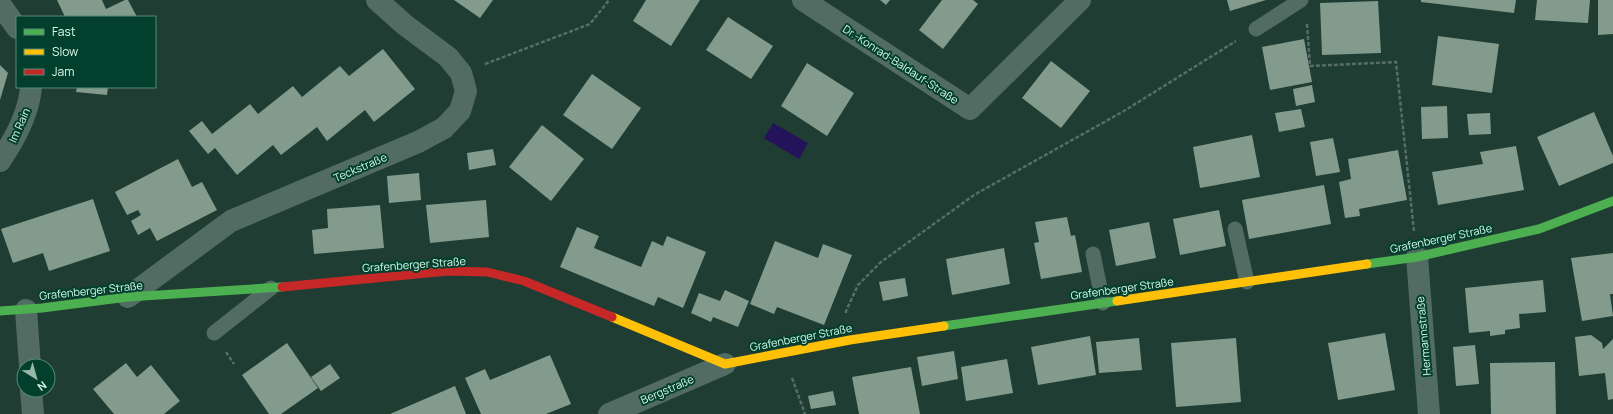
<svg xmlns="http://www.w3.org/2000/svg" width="1613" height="414" viewBox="0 0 1613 414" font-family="Manrope,sans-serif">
	<rect width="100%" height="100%" fill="#1f3d33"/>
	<!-- water -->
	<path fill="#24135a" d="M773,123L808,143L799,159L764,138Z"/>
	<!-- building -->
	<path fill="#829b8c" d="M57,0H102L106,9L125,0H128L137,17H65Z
		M454,0H493L480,18Z
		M646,0H700L671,46L633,21Z
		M880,0H890L886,5Z
		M942,0H973L978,4L943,49L919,30Z
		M1227,0H1266L1230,11Z
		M1421,0H1516L1514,13L1421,2Z
		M1537,0H1590L1588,23L1535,20Z
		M1598,0H1613V34L1598,35Z
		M1378,1L1381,53L1322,55L1320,3Z
		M728,17L773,46L751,79L706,50Z
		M1438,36L1499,44L1492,93L1432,85Z
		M1304,39L1312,82L1270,90L1262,47Z
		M383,49L415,89L374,122L365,110L327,141L317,127L281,155L273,145L237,175L215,148L208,154L189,131L202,121L212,134L250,104L258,114L293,86L302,97L340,66L349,76Z
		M1051,61L1090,91L1061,128L1022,98Z
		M807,63L854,93L827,136L781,106Z
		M0,65L8,73L0,100Z
		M592,74L641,108L612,149L563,115Z
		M1312,85L1315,102L1296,106L1293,89Z
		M77,87H108L107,95L76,92Z
		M1447,106L1448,138L1422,139L1421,107Z
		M1301,109L1305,127L1279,132L1275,113Z
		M1594,112L1613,156V163L1559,186L1537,137Z
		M1490,113L1491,134L1469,135L1467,114Z
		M542,125L584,159L551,201L509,167Z
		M1252,135L1260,177L1200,188L1193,147Z
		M1333,138L1340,172L1316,176L1310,142Z
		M1516,146L1524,190L1438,205L1432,172L1483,164L1480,152Z
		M493,149L496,165L469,170L467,153Z
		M1398,150L1407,200L1359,209L1360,216L1345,218L1339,182L1351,179L1348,159Z
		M178,159L192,187L202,182L217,210L157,241L150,228L138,235L131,221L141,215L138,210L127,215L115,192Z
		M419,173L421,200L389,203L387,176Z
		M1324,185L1331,224L1249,239L1242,200Z
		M93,199L110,251L49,271L43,253L13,263L1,229Z
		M486,200L489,237L430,243L426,205Z
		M380,205L384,248L314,254L312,230L328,228L327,209Z
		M1219,210L1226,246L1180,255L1173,219Z
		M1067,217L1071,236L1075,235L1082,272L1041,279L1034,243L1039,242L1035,222Z
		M1149,222L1156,258L1116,266L1109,230Z
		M577,227L599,236L594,248L641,267L652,241L663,246L667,236L706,252L683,308L658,297L654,306L560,267Z
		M775,241L818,258L823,244L852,255L824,325L777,307L774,314L750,304Z
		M1004,248L1010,284L952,295L946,259Z
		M1613,253V294H1610L1613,316L1582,321L1571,258Z
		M905,278L908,296L883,301L879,282Z
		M1543,280L1546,312L1519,314L1520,328L1505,330V334L1490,336V331L1469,333L1465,288Z
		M725,290L749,301L738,327L713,317L711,322L691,313L699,293L720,301Z
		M1385,333L1395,390L1338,400L1328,343Z
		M1591,335L1602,343L1603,349L1613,339V399L1608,400L1605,373L1579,376L1575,337Z
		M1090,336L1096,375L1038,385L1031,347Z
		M1139,338L1142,370L1099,373L1096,342Z
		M1236,338L1241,402L1176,407L1171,343Z
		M287,343L318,388L281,414H269L242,375Z
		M1475,345L1479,384L1456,386L1453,347Z
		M954,351L958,379L922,386L917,357Z
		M550,355L571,404L546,414H481L465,378L485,369L490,380Z
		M1007,359L1013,393L966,401L961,367Z
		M1555,362L1556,414H1491L1490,363Z
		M126,363L137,377L151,365L180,401L164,414H114L93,389Z
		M330,364L340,378L321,391L311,377Z
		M911,367L920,414H859L852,377Z
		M455,386L466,414H390Z
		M833,391L836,405L811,409L808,396Z"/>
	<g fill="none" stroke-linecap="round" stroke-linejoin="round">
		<!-- path -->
		<path stroke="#576d65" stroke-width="2.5" stroke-dasharray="4 2" stroke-linecap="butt" d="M1307,24L1310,66L1396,62L1414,231
			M485,64L590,24L609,0
			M846,313V311L858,285L881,262L974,195L1124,111L1236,41
			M226,352L234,364
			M792,378L805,414"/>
		<!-- lane -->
		<path stroke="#536c63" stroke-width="15" d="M1256,29L1301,0
			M1235,229L1247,282
			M1093,254L1103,303
			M214,333L271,288"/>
		<!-- street -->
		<path stroke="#536c63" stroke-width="22" d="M803,0L970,109L1080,0
			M0,4L17,28
			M0,161C15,139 29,113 31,87
			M1417,257L1429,414
			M128,297L231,221L418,142L444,128L460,111L466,91L461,73L448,57L405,25L377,0
			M26,310L30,366
			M31,390L33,414
			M609,414L725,364"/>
		<!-- fast -->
		<path stroke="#4caf50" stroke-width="9" d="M1367,264L1417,257L1539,229L1613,201
			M0,311L42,308L128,297L282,287
			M944,326L1117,301"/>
		<!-- slow -->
		<path stroke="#ffc107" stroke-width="9" d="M1117,301L1367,264
			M612,317L725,364L850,340L944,326"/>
		<!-- jam -->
		<path stroke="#c62828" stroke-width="9" d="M282,287L448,271L487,272L524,281L612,317"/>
	</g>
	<g text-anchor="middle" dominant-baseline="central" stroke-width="4" stroke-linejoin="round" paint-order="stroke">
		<!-- street labels -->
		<g font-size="11" fill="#d7f9e9" stroke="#023f2d">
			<text transform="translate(901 64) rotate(33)">Dr.-Konrad-Baldauf-Straße</text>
			<text transform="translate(19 125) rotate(-66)">Im Rain</text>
			<text transform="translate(360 167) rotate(-23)">Teckstraße</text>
			<text transform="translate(1441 238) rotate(-12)">Grafenberger Straße</text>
			<text transform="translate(414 264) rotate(-4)">Grafenberger Straße</text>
			<text transform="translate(1122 288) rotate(-8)">Grafenberger Straße</text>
			<text transform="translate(91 290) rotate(-6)">Grafenberger Straße</text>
			<text transform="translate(1423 336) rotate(-95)">Hermannstraße</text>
			<text transform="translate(801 337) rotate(-11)">Grafenberger Straße</text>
			<text transform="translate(667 389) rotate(-23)">Bergstraße</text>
		</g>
	</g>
	<!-- legend -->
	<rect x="16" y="16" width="140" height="72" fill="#023f2d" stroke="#578978"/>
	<rect x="24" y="29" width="20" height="6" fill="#4caf50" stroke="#578978"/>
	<text x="52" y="36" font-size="12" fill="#d7f9e9">Fast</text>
	<rect x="24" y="49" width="20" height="6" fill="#ffc107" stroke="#578978"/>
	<text x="52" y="56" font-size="12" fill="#d7f9e9">Slow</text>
	<rect x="24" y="69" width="20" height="6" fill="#c62828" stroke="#578978"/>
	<text x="52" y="76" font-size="12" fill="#d7f9e9">Jam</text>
	<!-- north arrow -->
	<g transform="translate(36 378) rotate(143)"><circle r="19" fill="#023f2d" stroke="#578978"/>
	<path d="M0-3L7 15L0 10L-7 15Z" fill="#97b7a9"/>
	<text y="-6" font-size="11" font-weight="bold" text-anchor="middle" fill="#d7f9e9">N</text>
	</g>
</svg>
